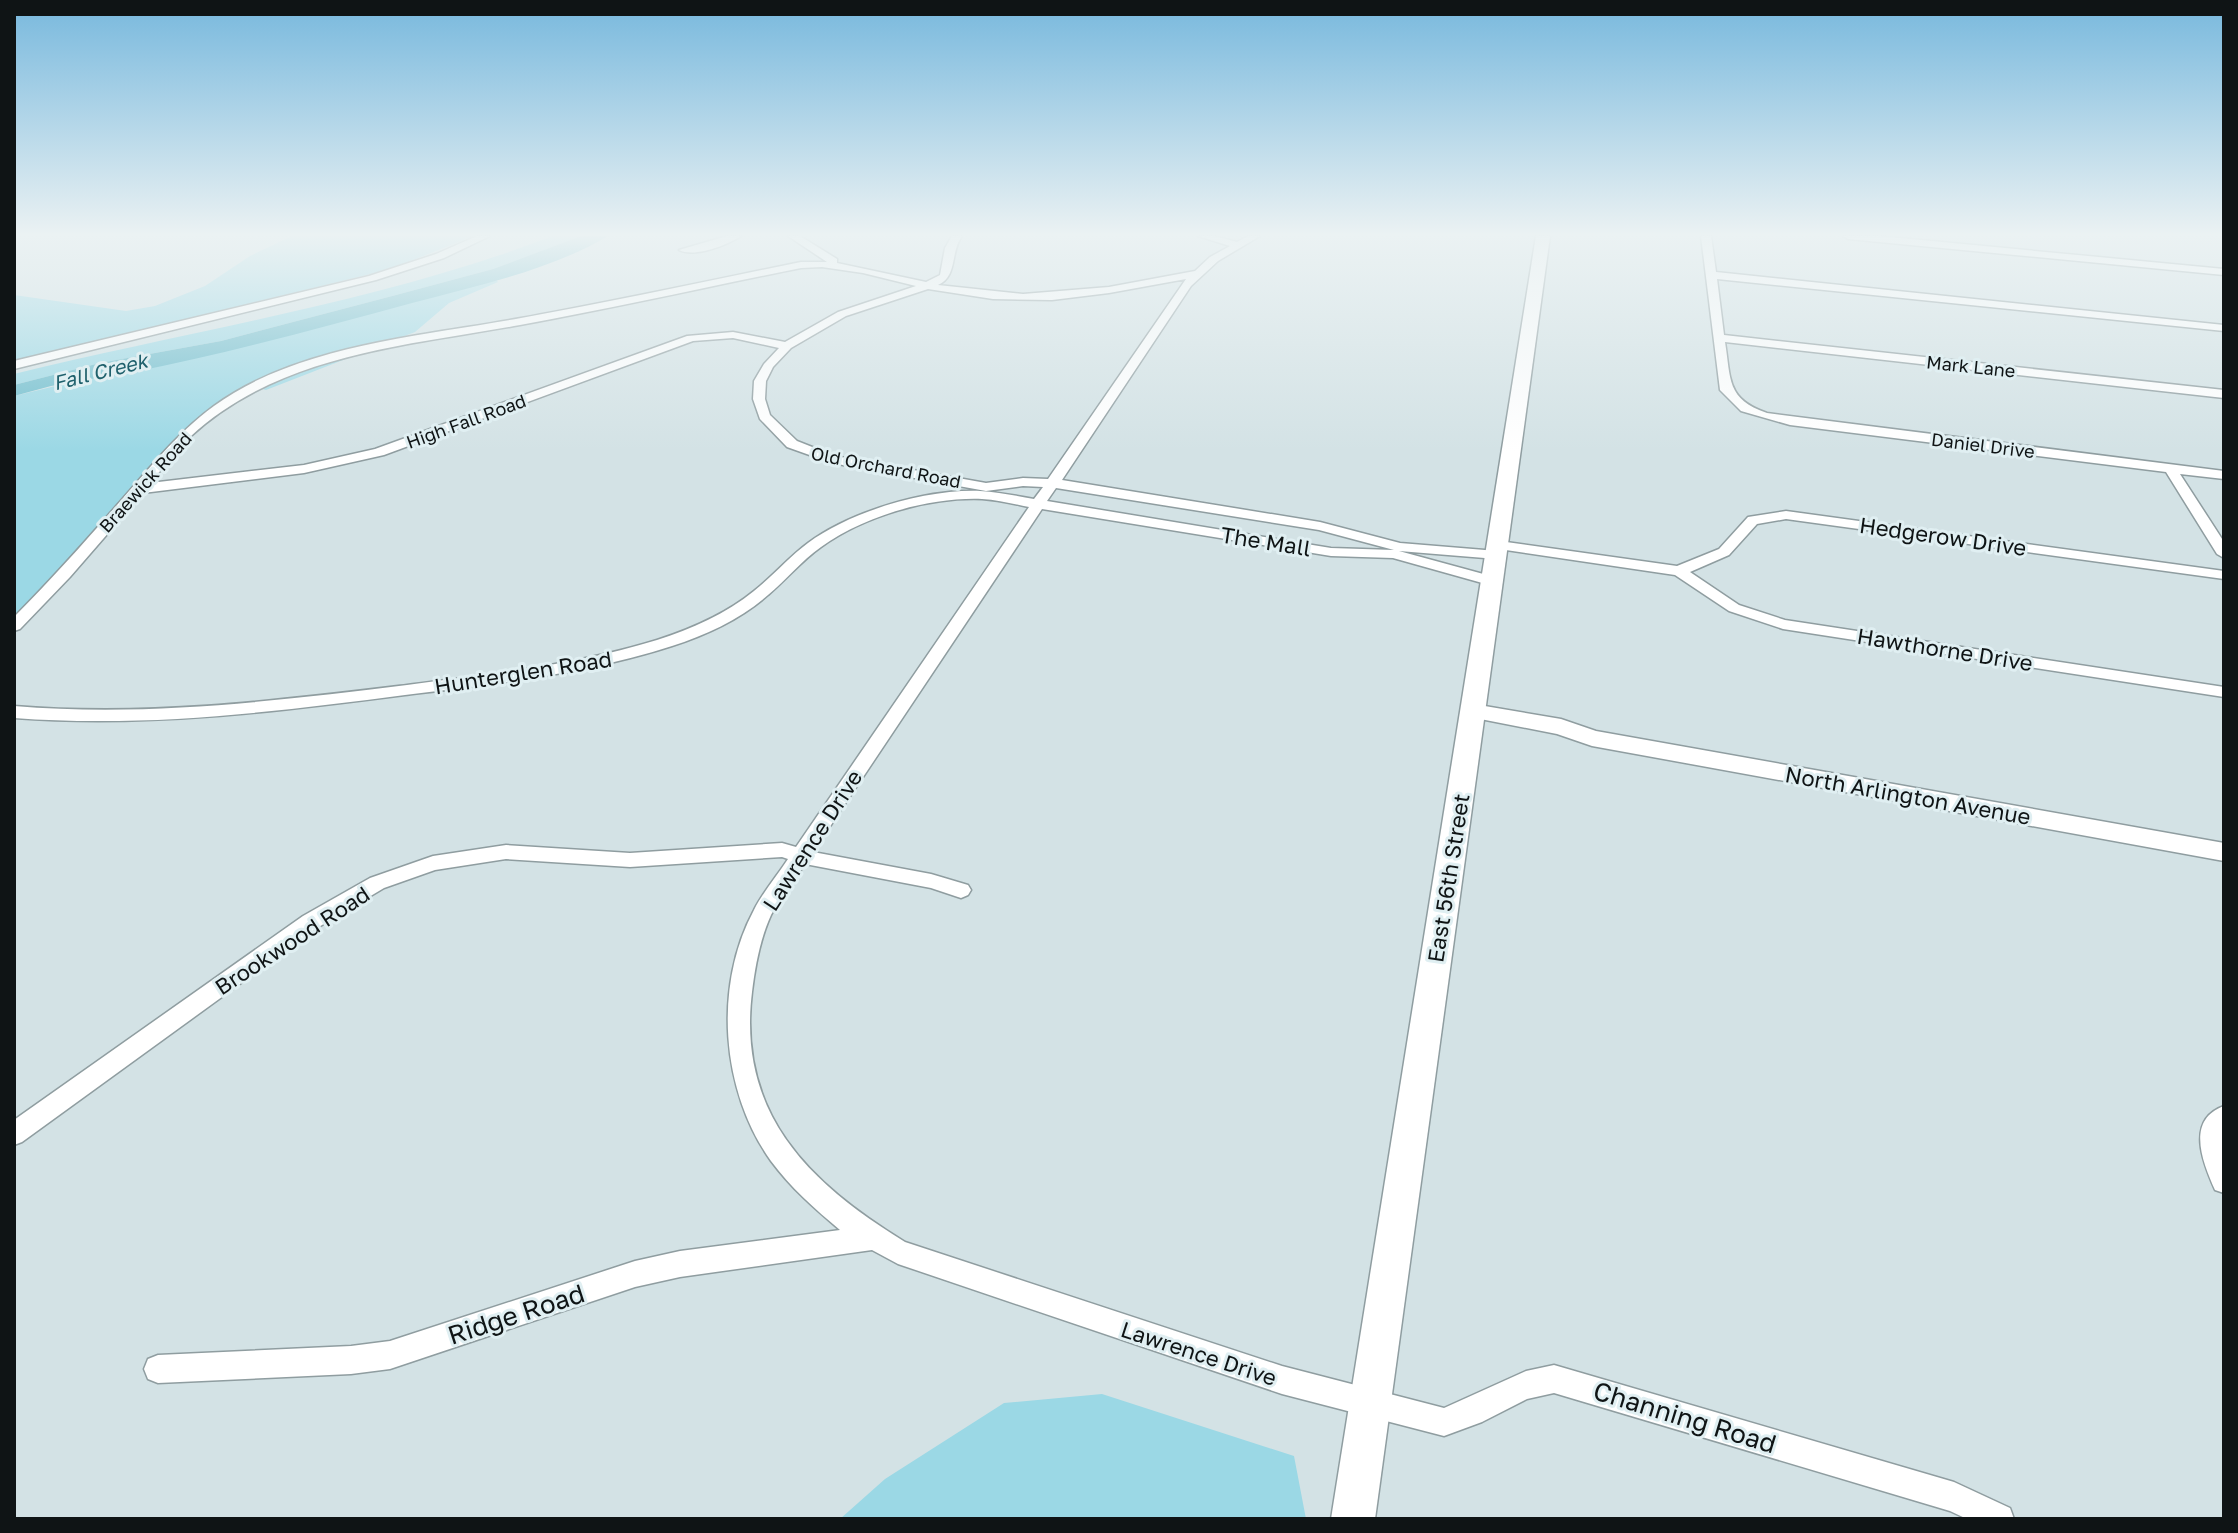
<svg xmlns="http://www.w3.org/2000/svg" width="2238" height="1533" viewBox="0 0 2238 1533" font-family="'Golos Text',sans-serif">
	<rect width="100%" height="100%" fill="#d3e2e5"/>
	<!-- green -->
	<path fill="#9bd8e5" d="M292,236H473L391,269L14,361V295L126,311L155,306L205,286L250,256Z
		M553,236H581L493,269L396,295L221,341L100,363L14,385V374C193,330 381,302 553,236Z
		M496,280L498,282L449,303L415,332L266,390L252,386L222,403L14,620V396Z
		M1102,1394L1294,1456L1306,1519H840L885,1479L1004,1403Z"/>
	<!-- water -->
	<path fill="#6ebdcd" d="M581,236H608C549,271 478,285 412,303C320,328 228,353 134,372L136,368L111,371L92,379L51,386L14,396V385L100,363L221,341L396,295L493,269Z"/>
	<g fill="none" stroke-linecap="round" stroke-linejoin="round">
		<!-- street casing -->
		<g stroke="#8f9da0" stroke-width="3">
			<path id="street" d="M477,236H490L444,258L376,280L14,369V361L369,276L436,254Z
				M727,236H741C727,245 695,258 679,250Z
				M788,236H800L837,259V263L926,282L940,275L945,248L952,236H962C950,252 958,276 938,285L1023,294L1109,287L1195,271L1210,257L1230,246L1198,236H1214L1237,242L1248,236H1260L1218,261L1191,286L1062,480L1320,522L1400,543L1497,551L1504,555L1497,559L1399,551L1498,578V584L1493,586L1393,558L1331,556L1042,509L813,852L931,874L968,885L971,890L968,895L961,898L931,888L805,864C794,881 780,897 771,915C760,939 755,967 752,992C737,1114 809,1183 905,1242L1282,1366L1444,1408L1526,1371L1554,1365L1954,1482L2010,1508L2014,1519H1967L1950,1511L1554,1393L1527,1399L1482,1422L1444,1436L1282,1394L898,1264L872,1250L680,1277L635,1287L390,1369L351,1374L158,1383L148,1379L144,1369L148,1359L158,1355L351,1346L390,1341L635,1261L680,1251L840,1230C815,1209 791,1188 771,1161C721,1091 713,986 754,910C763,892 777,876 788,859L782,857L630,867L506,859L435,870L384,888L317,928L22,1142L14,1145V1120L303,916L370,878L433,856L506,845L630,853L782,843L796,847L1029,507C1014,504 998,500 982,499C929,497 864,516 821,547C801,561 786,580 768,595C741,619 706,635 672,646C585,674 495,684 405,695C274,712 146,728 14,718V706C147,717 275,701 407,685C491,674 576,665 657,640C691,629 726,614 754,591C773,576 789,557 808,543C851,511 927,489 980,491C998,492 1017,496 1034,499L1043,487L1023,486L986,491L832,463L787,447L760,419L753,399L754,381L764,364L779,348L733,338L693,341L384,455L304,473L143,493L70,577L20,629L14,631V617C50,581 83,544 117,505C148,470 176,434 214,406C297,345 423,336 521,318C615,301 708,281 801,262H827ZM822,267L863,273L916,286L838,312L785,342L733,332L687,336L375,449L304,465L150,483C163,468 176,451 190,437C279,354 406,346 520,325C614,308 707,287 801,268ZM1186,279L1048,479L1023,478L986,483L835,456L797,441L770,415L765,399L766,381L773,367L791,348L846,316L928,289L993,299L1052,300L1109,293ZM1056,488L1319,530L1394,550L1331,548L1047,501Z
				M1701,236H1711L1716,272L2224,325V331L1717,279L1724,335L2224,390V398L1725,342C1731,379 1726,399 1767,413L2224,471V479L2180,474L2224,542V558L2217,554L2166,472L1790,425L1741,411L1720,390Z
				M1843,236H1879L2224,269V275L1848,239Z
				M1786,511L2224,571V579L1786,519L1757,524L1729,555L1690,572L1739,605L1785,620L2224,687V697L1783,629L1729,611L1675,575L1499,549L1492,545L1499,541L1677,566L1719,549L1748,517Z
				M2224,1106V1193L2215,1190C2203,1163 2185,1120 2224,1106Z"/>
		</g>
		<!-- secondary casing -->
		<g stroke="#8f9da0" stroke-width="3">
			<path id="secondary" d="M1473,704L1561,719L1596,731L2224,843V861L1592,746L1557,734L1465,716L1462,711L1465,706Z"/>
		</g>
		<!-- primary casing -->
		<g stroke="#8f9da0" stroke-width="3">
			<path id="primary" d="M1536,236H1550L1375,1519H1331Z"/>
		</g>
		<!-- street -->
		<use href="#street" fill="#fff" fill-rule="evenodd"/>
		<!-- secondary -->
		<use href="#secondary" fill="#fff" fill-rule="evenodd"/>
		<!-- primary -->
		<use href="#primary" fill="#fff" fill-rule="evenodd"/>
	</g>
	<!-- sky -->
	<linearGradient id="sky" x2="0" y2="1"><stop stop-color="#77b8dd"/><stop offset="0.52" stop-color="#ebf2f3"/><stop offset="1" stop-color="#ebf2f3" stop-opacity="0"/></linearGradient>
	<rect width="2238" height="451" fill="url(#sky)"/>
	<g text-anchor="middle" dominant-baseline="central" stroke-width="6" stroke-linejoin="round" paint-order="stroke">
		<!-- far-street labels -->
		<g font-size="18" fill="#0f1415" stroke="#e0eff2">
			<text transform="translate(1971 366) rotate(6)">Mark Lane</text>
			<text transform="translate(466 421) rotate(-20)">High Fall Road</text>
			<text transform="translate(1983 445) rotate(7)">Daniel Drive</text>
			<text transform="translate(886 467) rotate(11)">Old Orchard Road</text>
			<text transform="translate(145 482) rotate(-48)">Braewick Road</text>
		</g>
		<!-- far-water labels -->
		<g font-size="20" font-style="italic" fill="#1f606c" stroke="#e0eff2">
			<text transform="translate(100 371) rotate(-14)">Fall Creek</text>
		</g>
		<!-- street labels -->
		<g font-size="22" fill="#0f1415" stroke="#e0eff2">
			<text transform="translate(1943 536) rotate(8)">Hedgerow Drive</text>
			<text transform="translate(1266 541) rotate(9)">The Mall</text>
			<text transform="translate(1945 649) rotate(9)">Hawthorne Drive</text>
			<text transform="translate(523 672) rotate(-9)">Hunterglen Road</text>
			<text transform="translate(1908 795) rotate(10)">North Arlington Avenue</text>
			<text transform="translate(812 840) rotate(-57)">Lawrence Drive</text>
			<text transform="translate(1448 878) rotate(-81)">East 56th Street</text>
			<text transform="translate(292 940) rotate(-33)">Brookwood Road</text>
			<text transform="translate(1199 1353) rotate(18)">Lawrence Drive</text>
		</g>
		<!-- near-street labels -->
		<g font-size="26" fill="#0f1415" stroke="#e0eff2">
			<text transform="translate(516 1314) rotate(-18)">Ridge Road</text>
			<text transform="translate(1685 1417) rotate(17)">Channing Road</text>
		</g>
	</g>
	<!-- border -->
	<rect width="2238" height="1533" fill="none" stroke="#0f1415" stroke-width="32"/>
</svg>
